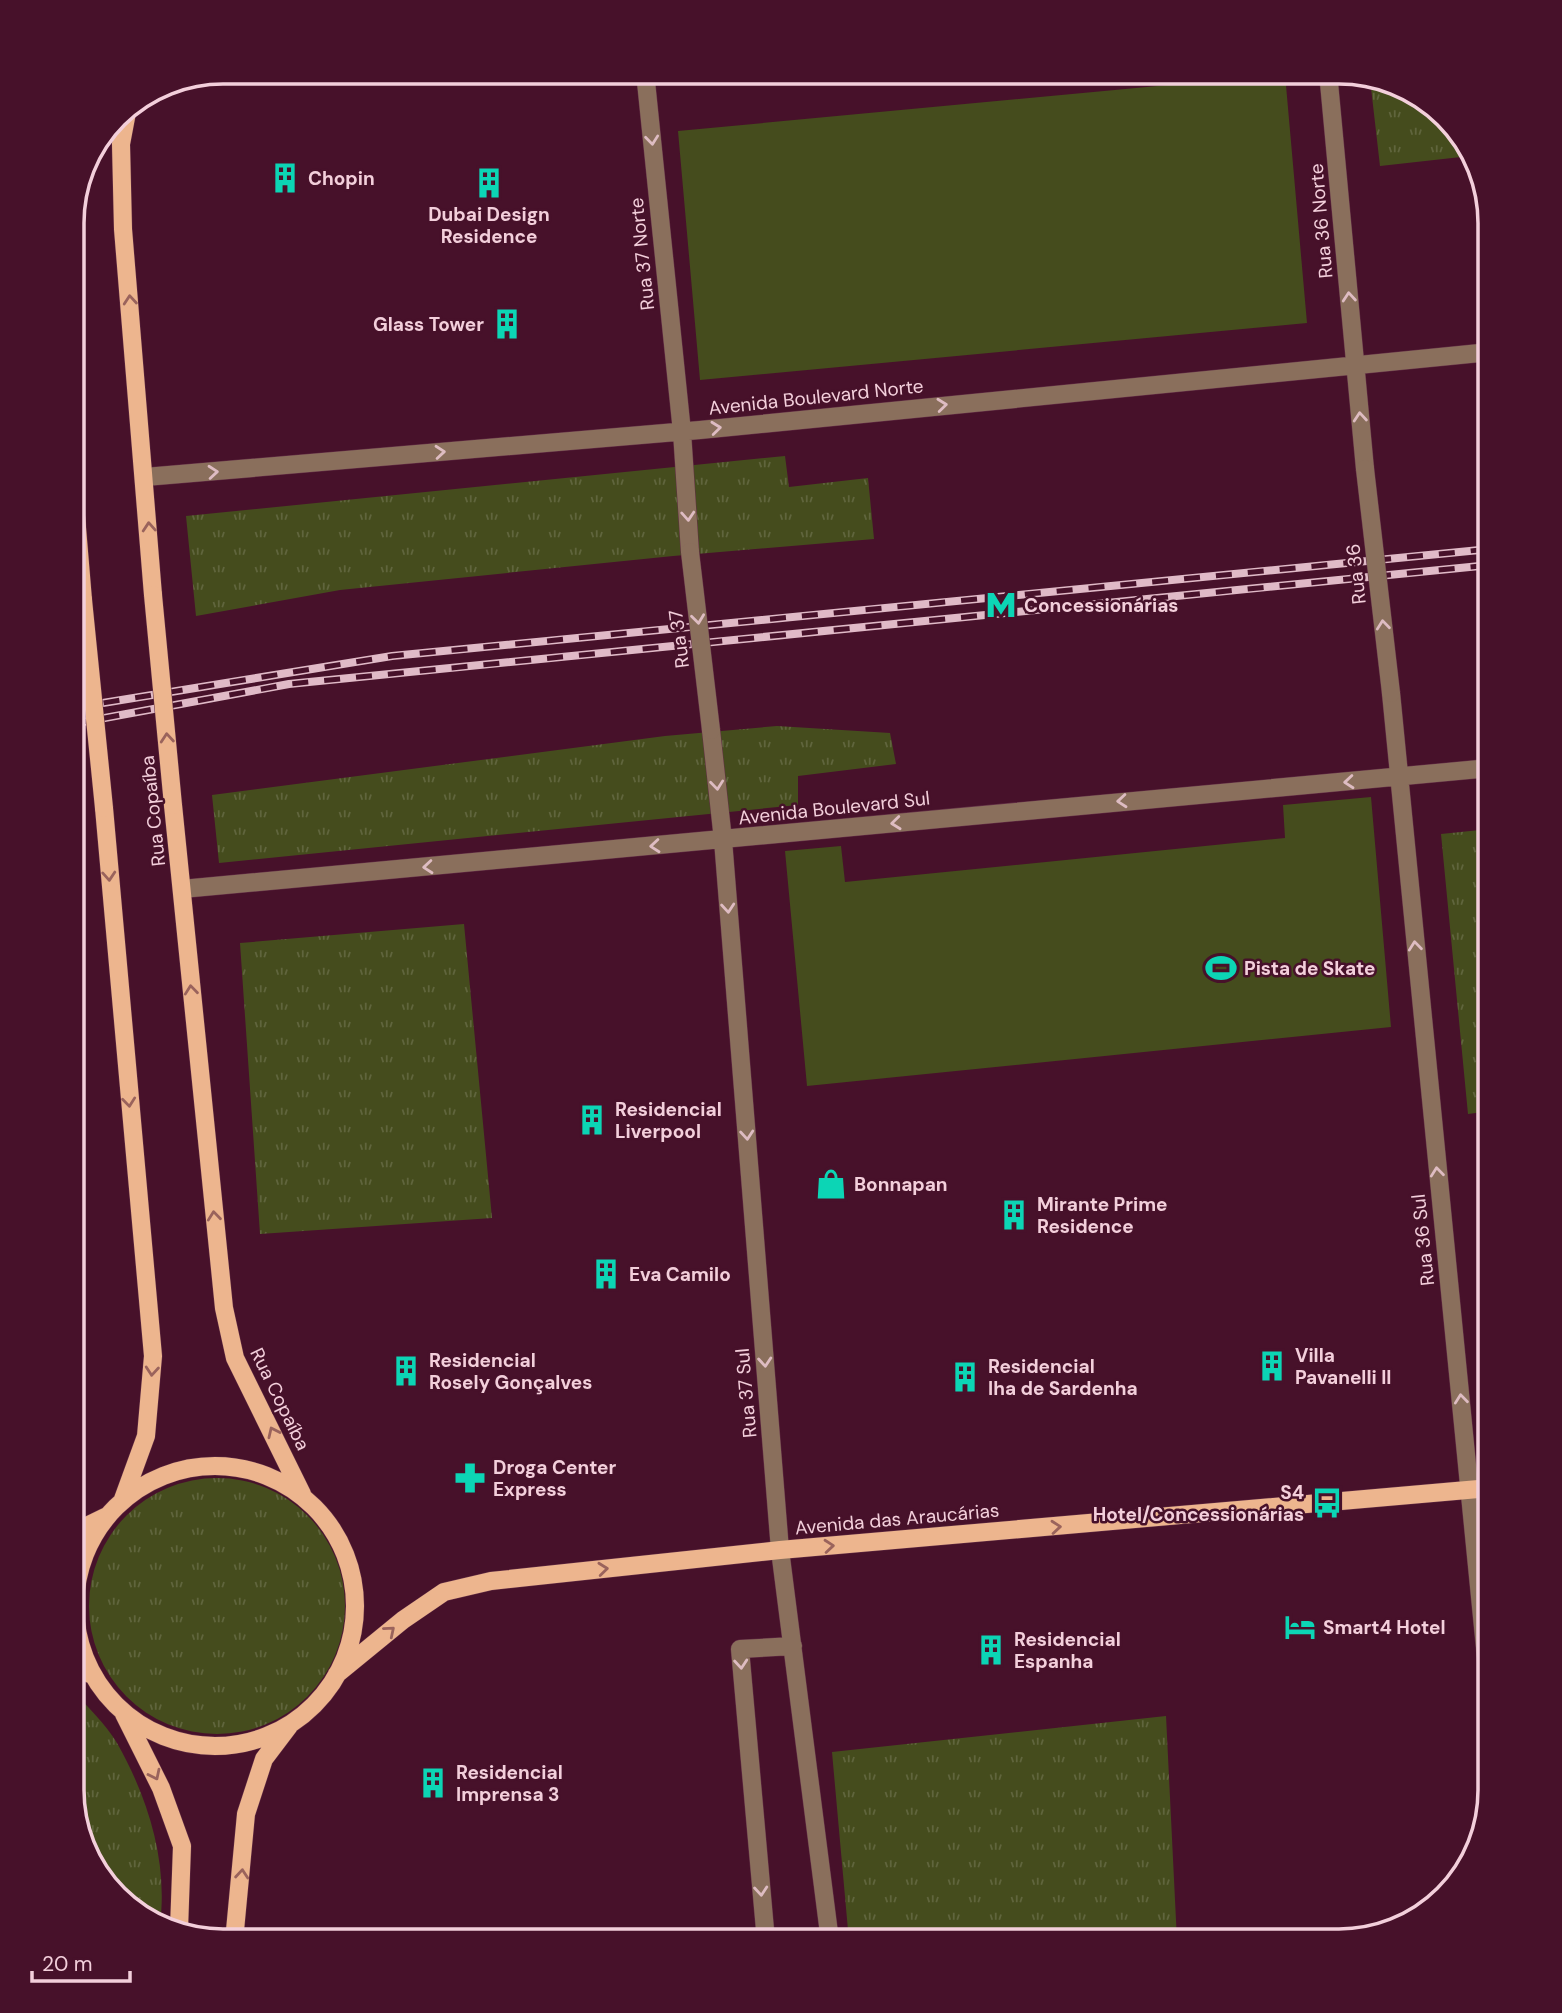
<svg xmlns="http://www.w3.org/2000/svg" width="1562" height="2013" viewBox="0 0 1562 2013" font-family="'DM Sans',sans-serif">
	<defs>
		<pattern id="grass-tufts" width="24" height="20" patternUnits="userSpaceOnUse" patternTransform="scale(1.75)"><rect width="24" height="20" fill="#454c1d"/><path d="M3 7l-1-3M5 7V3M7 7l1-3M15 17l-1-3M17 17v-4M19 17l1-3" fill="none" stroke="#60653d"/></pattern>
	</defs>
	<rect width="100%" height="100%" fill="#47112a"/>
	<!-- grass -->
	<path fill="url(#grass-tufts)" d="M1370,79L1414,92L1465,139L1470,156L1380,166Z
		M785,456L789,487L868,478L874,539L673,556L340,590L196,616L186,516Z
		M777,726L890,733L896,764L798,776V805L219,863L212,795L665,736Z
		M1490,829V1111L1468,1114L1441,834Z
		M464,924L492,1218L260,1234L240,943Z
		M89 1606a128 128 0 1 1 256 0a128 128 0 1 1-256 0Z
		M72,1689C86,1706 106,1724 117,1743C148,1798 168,1861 160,1924L148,1921L97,1874L72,1790Z
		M1166,1716L1177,1941H849L832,1752Z"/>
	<!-- park -->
	<path fill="#454c1d" d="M1285,74L1307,323L700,380L678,131Z
		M1371,797L1391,1027L807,1086L785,851L841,846L845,882L1285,838L1283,805Z"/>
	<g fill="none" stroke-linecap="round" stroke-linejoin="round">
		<!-- minor casing -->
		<g stroke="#632f46" stroke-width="19">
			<path id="minor" d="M645,72L682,432L690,552
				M1328,72L1365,469
				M145,477L700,430L1490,352
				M1391,693L1490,1698
				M711,730L723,840L780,1550L830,1941
				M182,889L1490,768
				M766,1941L740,1649L793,1646"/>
		</g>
		<!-- major casing -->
		<g stroke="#632f46" stroke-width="19">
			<path id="major" d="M128,107L121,144L123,229L153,595
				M72,467L83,600
				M173,805L224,1308L235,1358L302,1494
				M104,808L153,1356L146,1436L123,1499
				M75 1606a140 140 0 1 1 280 0a140 140 0 1 1-280 0Z
				M72,1533L107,1516
				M72,1665L92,1675
				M337,1674L403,1620L444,1592L491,1581L780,1550L1490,1488
				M124,1714L161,1788L182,1846L179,1929
				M234,1941L246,1814L264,1759L289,1726"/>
		</g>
		<!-- minor -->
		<use href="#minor" stroke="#8a6f5c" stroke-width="18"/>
		<!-- major -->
		<use href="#major" stroke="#edb58e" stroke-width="18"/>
		<!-- rail casing -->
		<g stroke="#e0bac7" stroke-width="8">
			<path id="rail" d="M72,708L392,656L1490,549
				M72,724L289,684L1490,565"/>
		</g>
		<!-- rail -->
		<use href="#rail" stroke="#47112a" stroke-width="5" stroke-dasharray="16" stroke-linecap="butt"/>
		<!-- minor-bridge casing -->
		<g stroke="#632f46" stroke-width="19" stroke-linecap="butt">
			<path id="minor-bridge" d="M1365,469L1391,693
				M690,552L711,730"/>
		</g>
		<!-- major-bridge casing -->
		<g stroke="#632f46" stroke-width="19" stroke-linecap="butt">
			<path id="major-bridge" d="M153,595L173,805
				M83,600L104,808"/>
		</g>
		<!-- minor-bridge -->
		<use href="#minor-bridge" stroke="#8a6f5c" stroke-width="18"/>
		<!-- major-bridge -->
		<use href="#major-bridge" stroke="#edb58e" stroke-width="18"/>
	</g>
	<!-- one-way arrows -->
	<defs><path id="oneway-chevron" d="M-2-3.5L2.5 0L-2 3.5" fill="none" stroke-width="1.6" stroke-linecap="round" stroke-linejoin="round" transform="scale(1.75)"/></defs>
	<g stroke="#debcc2">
		<use href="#oneway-chevron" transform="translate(652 140) rotate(84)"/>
		<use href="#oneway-chevron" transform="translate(1349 297) rotate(-95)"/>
		<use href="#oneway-chevron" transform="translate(942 405) rotate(-6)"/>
		<use href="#oneway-chevron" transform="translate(1360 417) rotate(-95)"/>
		<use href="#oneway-chevron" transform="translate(716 428) rotate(-6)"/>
		<use href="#oneway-chevron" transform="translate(440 452) rotate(-5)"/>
		<use href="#oneway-chevron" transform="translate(213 472) rotate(-5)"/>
		<use href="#oneway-chevron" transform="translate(688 516) rotate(86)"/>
		<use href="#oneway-chevron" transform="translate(698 619) rotate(83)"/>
		<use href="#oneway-chevron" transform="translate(1383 625) rotate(-96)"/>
		<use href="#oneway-chevron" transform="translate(1349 782) rotate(175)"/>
		<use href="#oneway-chevron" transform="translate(717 785) rotate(84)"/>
		<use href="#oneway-chevron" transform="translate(1122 801) rotate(175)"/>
		<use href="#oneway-chevron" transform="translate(896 823) rotate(174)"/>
		<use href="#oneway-chevron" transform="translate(655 846) rotate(175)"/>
		<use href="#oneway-chevron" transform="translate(428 867) rotate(175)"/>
		<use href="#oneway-chevron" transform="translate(728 908) rotate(85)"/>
		<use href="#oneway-chevron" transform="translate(1415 946) rotate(-96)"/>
		<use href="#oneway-chevron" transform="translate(747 1135) rotate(85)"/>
		<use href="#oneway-chevron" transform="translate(1437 1172) rotate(-96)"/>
		<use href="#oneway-chevron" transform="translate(765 1362) rotate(85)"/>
		<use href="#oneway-chevron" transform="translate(1461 1399) rotate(-96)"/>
		<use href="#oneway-chevron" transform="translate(741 1664) rotate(85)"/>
		<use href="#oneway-chevron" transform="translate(761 1891) rotate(85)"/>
	</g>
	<g stroke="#9a635c">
		<use href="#oneway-chevron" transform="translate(130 300) rotate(-95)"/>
		<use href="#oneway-chevron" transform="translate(149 527) rotate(-94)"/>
		<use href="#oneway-chevron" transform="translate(167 738) rotate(-95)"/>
		<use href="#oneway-chevron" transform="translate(109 876) rotate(86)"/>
		<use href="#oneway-chevron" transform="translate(191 990) rotate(-96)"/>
		<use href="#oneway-chevron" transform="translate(129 1102) rotate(84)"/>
		<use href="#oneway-chevron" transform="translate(214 1216) rotate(-96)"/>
		<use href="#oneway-chevron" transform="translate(152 1371) rotate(95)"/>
		<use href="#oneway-chevron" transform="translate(273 1432) rotate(-115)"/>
		<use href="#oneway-chevron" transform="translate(1056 1527) rotate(-5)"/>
		<use href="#oneway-chevron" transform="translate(829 1546) rotate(-5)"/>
		<use href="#oneway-chevron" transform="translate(603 1569) rotate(-6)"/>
		<use href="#oneway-chevron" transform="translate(390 1631) rotate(-40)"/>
		<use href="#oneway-chevron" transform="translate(155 1775) rotate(64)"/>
		<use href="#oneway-chevron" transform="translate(242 1874) rotate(-85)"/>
	</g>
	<!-- icons -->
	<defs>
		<g id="building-bare" transform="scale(2.415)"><path d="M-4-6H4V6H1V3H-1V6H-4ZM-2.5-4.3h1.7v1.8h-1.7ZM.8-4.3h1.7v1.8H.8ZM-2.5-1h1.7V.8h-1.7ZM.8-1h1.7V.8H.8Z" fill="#0cd5b5" stroke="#47112a" stroke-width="2.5" paint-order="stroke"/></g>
		<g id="metro-bare" transform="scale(2.415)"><path d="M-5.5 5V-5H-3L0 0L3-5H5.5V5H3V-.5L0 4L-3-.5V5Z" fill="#0cd5b5" stroke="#47112a" stroke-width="2.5" paint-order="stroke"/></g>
		<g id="stadium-bare" transform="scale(2.415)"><path d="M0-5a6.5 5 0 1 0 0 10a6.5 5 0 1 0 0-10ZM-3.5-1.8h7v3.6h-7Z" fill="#0cd5b5" stroke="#47112a" stroke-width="2.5" paint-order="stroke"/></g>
		<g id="shop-bare" transform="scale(2.415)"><path d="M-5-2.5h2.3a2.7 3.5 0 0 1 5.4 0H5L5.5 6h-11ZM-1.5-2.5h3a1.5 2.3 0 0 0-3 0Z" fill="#0cd5b5" stroke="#47112a" stroke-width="2.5" paint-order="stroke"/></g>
		<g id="pharmacy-bare" transform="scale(2.415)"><path d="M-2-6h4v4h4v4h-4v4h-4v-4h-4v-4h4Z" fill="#0cd5b5" stroke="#47112a" stroke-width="2.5" paint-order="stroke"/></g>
		<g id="bus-bare" transform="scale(2.415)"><path d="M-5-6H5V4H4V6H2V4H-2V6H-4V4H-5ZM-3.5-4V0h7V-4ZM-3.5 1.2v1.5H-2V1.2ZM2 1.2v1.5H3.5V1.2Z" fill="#0cd5b5" stroke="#47112a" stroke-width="2.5" paint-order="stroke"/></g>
		<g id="hotel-bare" transform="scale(2.415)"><path d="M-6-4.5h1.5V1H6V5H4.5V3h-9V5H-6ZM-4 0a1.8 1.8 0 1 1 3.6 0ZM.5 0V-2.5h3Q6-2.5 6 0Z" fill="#0cd5b5" stroke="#47112a" stroke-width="2.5" paint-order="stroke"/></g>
	</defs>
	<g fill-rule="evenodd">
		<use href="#building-bare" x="285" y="178"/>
		<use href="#building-bare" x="489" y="183"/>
		<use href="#building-bare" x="507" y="324"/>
		<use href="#metro-bare" x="1001" y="605"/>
		<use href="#stadium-bare" x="1221" y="968"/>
		<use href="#building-bare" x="592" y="1120"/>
		<use href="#shop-bare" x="831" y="1184"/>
		<use href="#building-bare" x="1014" y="1215"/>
		<use href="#building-bare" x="606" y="1274"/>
		<use href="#building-bare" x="1272" y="1366"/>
		<use href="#building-bare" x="406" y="1371"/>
		<use href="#building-bare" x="965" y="1377"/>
		<use href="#pharmacy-bare" x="470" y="1478"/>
		<use href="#bus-bare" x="1327" y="1503"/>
		<use href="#hotel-bare" x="1300" y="1627"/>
		<use href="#building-bare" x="991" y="1650"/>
		<use href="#building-bare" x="433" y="1783"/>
	</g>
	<g text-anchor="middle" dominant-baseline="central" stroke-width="5" stroke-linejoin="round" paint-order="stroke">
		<!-- poi labels -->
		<g font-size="19" font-weight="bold" fill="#f3cfdb" stroke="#47112a" text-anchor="start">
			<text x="308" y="178">Chopin</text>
			<text x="489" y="214" text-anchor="middle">Dubai Design<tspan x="489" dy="22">Residence</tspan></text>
			<text x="484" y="324" text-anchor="end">Glass Tower</text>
			<text x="1024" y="605">Concessionárias</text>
			<text x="1244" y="968">Pista de Skate</text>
			<text x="615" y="1109">Residencial<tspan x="615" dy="22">Liverpool</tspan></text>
			<text x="854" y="1184">Bonnapan</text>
			<text x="1037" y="1204">Mirante Prime<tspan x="1037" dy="22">Residence</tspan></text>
			<text x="629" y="1274">Eva Camilo</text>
			<text x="1295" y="1355">Villa<tspan x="1295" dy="22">Pavanelli II</tspan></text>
			<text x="429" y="1360">Residencial<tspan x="429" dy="22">Rosely Gonçalves</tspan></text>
			<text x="988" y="1366">Residencial<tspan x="988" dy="22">Iha de Sardenha</tspan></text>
			<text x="493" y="1467">Droga Center<tspan x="493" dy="22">Express</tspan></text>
			<text x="1304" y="1492" text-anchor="end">S4<tspan x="1304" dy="22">Hotel/Concessionárias</tspan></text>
			<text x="1323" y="1627">Smart4 Hotel</text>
			<text x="1014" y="1639">Residencial<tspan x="1014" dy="22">Espanha</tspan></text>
			<text x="456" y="1772">Residencial<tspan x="456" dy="22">Imprensa 3</tspan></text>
		</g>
		<!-- street labels -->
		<g font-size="19" fill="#f3cfdb" stroke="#47112a">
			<text transform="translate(1321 221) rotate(-95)">Rua 36 Norte</text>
			<text transform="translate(642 254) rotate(-96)">Rua 37 Norte</text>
			<text transform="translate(816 397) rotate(-6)">Avenida Boulevard Norte</text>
			<text transform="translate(1356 574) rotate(-96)">Rua 36</text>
			<text transform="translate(679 639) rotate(-97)">Rua 37</text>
			<text transform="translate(834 808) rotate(-6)">Avenida Boulevard Sul</text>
			<text transform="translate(153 811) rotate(-96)">Rua Copaíba</text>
			<text transform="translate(1423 1240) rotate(-96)">Rua 36 Sul</text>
			<text transform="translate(746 1393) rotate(-95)">Rua 37 Sul</text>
			<text transform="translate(280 1399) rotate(64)">Rua Copaíba</text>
			<text transform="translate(897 1519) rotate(-5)">Avenida das Araucárias</text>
		</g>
	</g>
	<!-- crop -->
	<path d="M0 0H1562V2013H0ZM223 84H1339A139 139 0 0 1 1478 223V1790A139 139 0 0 1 1339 1929H223A139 139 0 0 1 84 1790V223A139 139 0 0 1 223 84Z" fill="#47112a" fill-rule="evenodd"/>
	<path fill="none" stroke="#f3cfdb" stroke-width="3.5" d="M223 84H1339A139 139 0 0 1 1478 223V1790A139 139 0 0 1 1339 1929H223A139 139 0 0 1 84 1790V223A139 139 0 0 1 223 84Z"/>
	<!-- scale -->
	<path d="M32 1971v10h98v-10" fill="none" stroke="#f3cfdb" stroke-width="3.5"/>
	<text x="42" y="1971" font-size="21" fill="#f3cfdb" stroke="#47112a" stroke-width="5" paint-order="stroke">20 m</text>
</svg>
